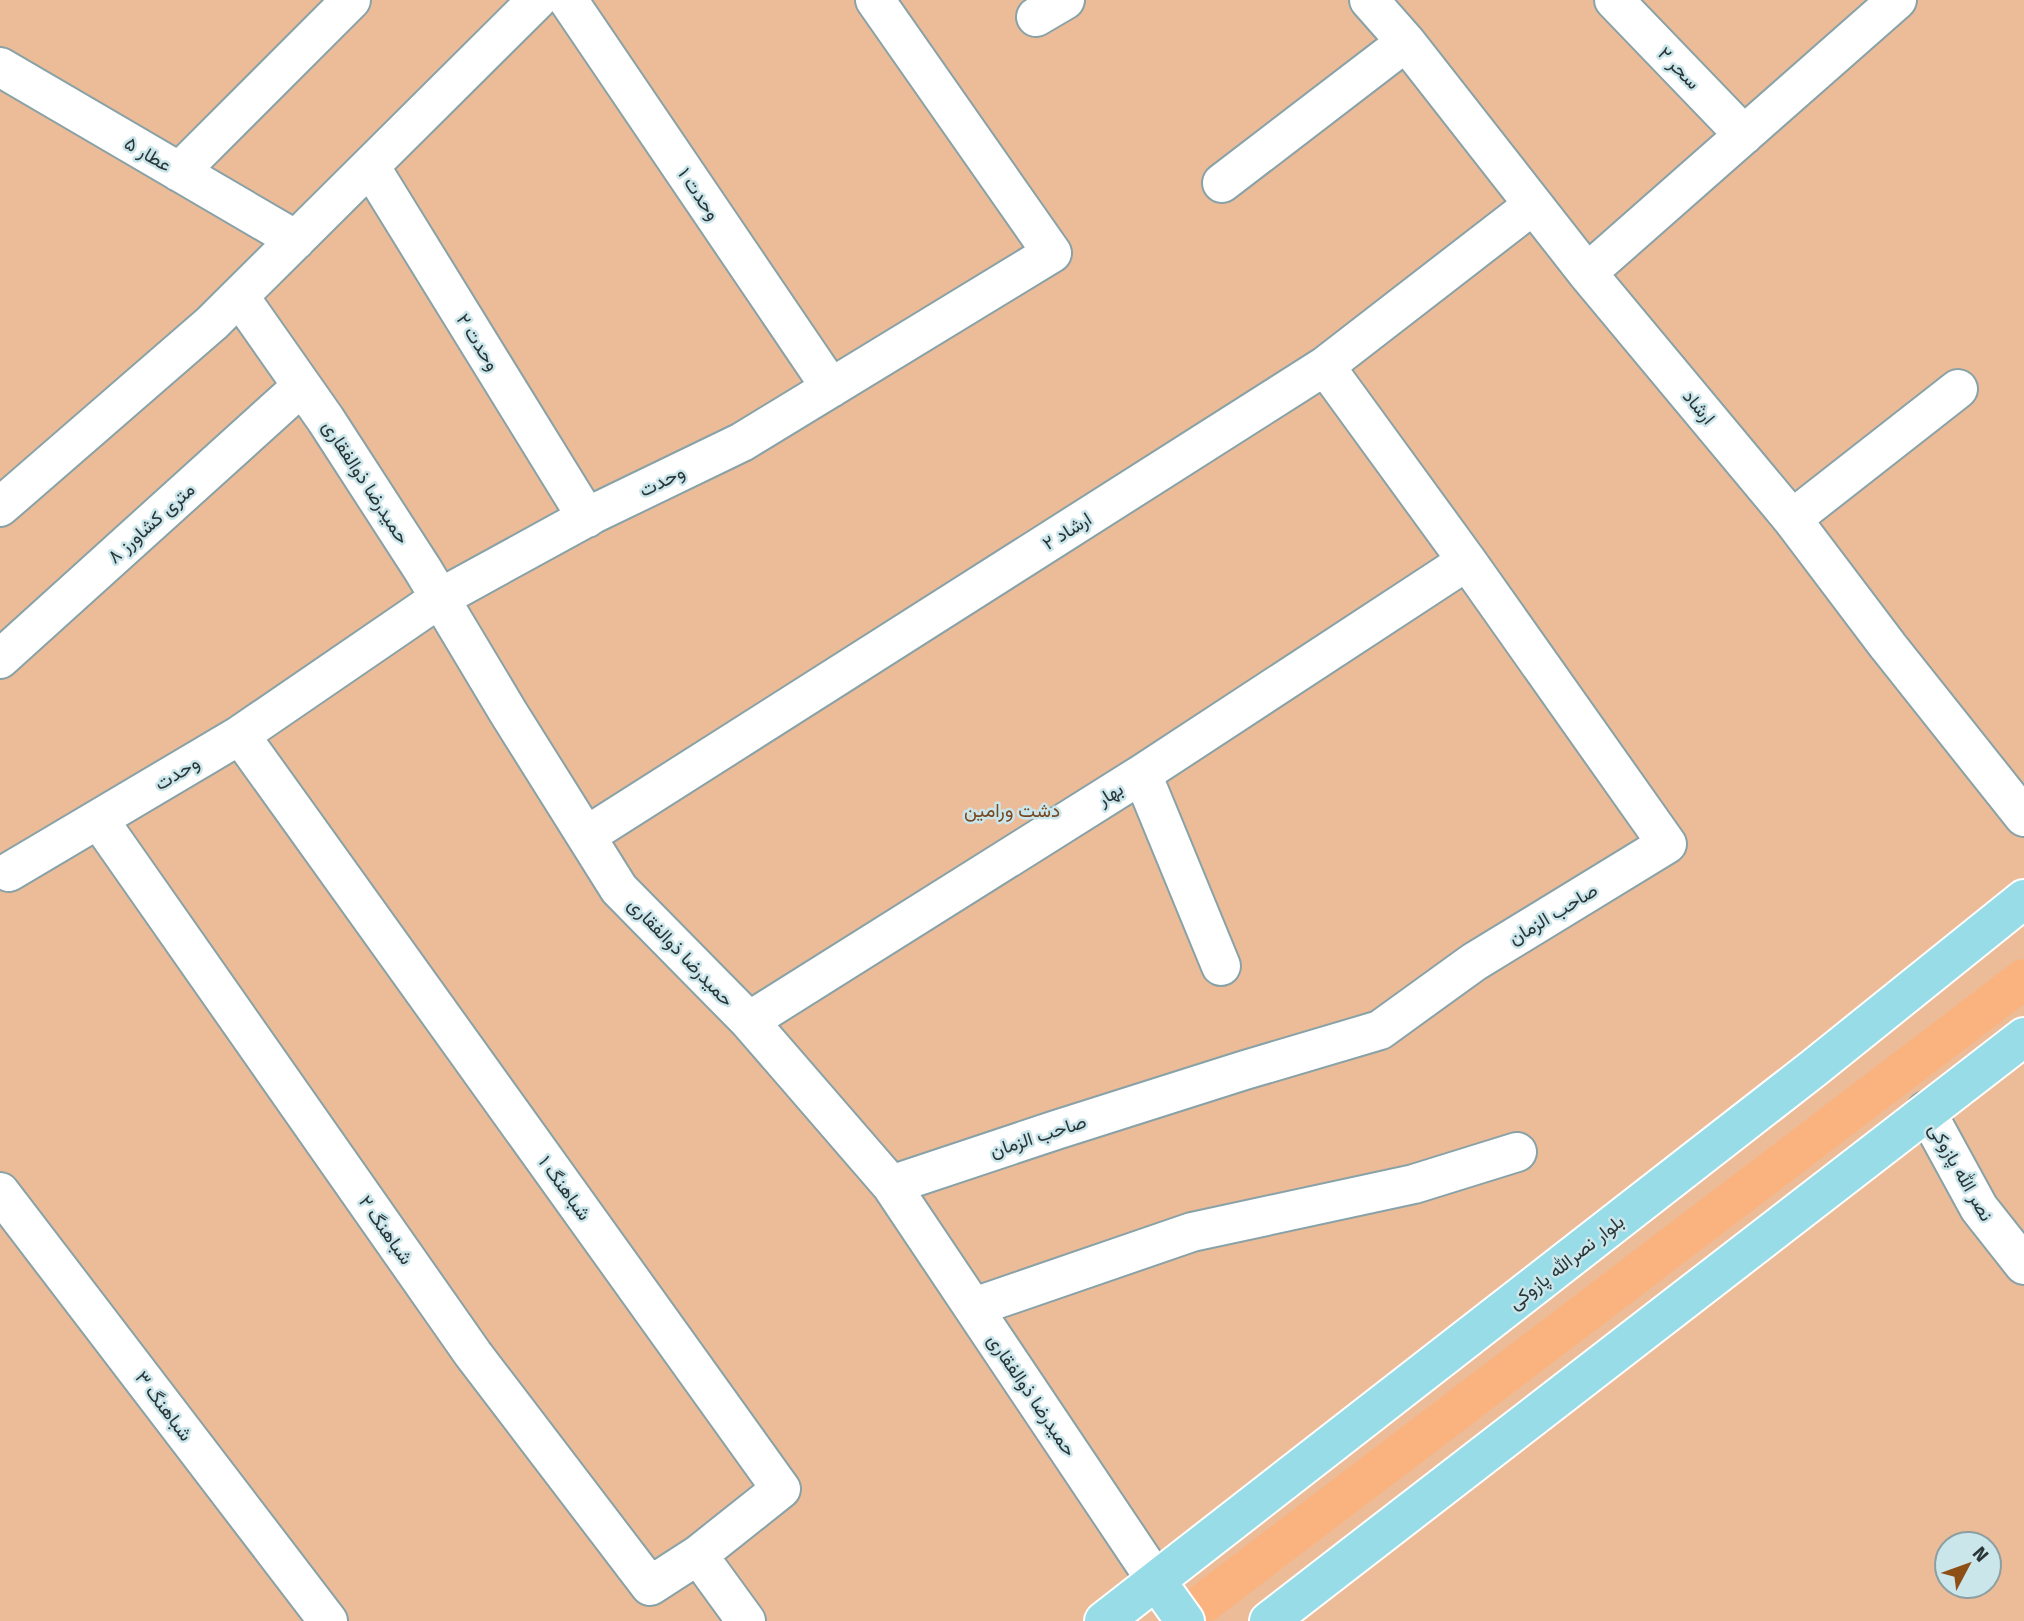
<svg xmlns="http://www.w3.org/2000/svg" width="2024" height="1621" viewBox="0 0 2024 1621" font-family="'Fira Sans',Vazirmatn,sans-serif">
	<rect width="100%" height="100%" fill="#cbe6eb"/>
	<!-- green -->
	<path fill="#ecbb98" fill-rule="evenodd" d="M0,0H2024V1621H0ZM1947,1544H1989V1586H1947Z"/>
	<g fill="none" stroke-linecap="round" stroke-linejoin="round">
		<!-- canal -->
		<path stroke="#fab37f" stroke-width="40" d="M1197,1608L2024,979"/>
		<!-- minor casing -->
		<g stroke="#88a2a7" stroke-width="42">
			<path id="minor" d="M568,0L831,388
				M1369,0L1406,42L1587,273L1792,519L1888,646L2024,817
				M1614,0L1744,135
				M1036,17L1065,0
				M0,67L296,240
				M370,166L587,518
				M179,172L351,0
				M1222,183L1406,42
				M1587,273L1897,0
				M239,296L326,420L423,570L508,712L619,889L749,1021L891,1185L1157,1582
				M0,507L212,323L537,0
				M1792,519L1958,389
				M0,659L302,386
				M1142,774L1221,966
				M99,820L473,1354L650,1586L698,1555L781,1489L240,735
				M586,836L1325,366L1533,205
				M9,872L240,735L440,598L593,514L742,442L1052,253L875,0
				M749,1021L1142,774L1467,561
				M1926,1111L1979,1208L2024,1265
				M891,1185L1056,1130L1245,1070L1380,1030L1474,962L1667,844L1467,561L1325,366
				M0,1192L328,1621
				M974,1307L1192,1232L1414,1184L1517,1152
				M698,1555L746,1621"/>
		</g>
		<!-- major casing -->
		<g stroke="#fff" stroke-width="42">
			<path id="major" d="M1157,1582L1185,1621
				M1104,1621L1814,1068L2024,899
				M1269,1621L2024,1037"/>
		</g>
		<!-- minor -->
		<use href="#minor" stroke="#fff" stroke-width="38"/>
		<!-- major -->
		<use href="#major" stroke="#97dce6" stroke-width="38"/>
	</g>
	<g text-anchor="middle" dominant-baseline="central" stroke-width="5" stroke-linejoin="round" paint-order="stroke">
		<!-- street labels -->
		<g font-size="19" fill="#2a3537" stroke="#cbe6eb">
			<text transform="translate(1679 68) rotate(46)">سحر ۲</text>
			<text transform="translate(148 154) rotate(30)">عطار ۵</text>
			<text transform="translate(699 194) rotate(56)">وحدت ۱</text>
			<text transform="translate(478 342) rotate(58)">وحدت ۲</text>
			<text transform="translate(1699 407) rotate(50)">ارشاد</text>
			<text transform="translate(662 481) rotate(-26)">وحدت</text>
			<text transform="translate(366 482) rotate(57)">حمیدرضا ذوالفقاری</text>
			<text transform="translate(151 523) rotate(-42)">۸ متری کشاورز</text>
			<text transform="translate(1067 531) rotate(-32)">ارشاد ۲</text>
			<text transform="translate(177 773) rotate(-31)">وحدت</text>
			<text transform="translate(1110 794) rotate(-32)">بهار</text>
			<text transform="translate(1553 914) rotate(-31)">صاحب الزمان</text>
			<text transform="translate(681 952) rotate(46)">حمیدرضا ذوالفقاری</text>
			<text transform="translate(1038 1136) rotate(-18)">صاحب الزمان</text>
			<text transform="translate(1961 1172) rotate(60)">نصر الله پازوکی</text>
			<text transform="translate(565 1188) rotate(54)">شباهنگ ۱</text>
			<text transform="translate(386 1230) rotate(55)">شباهنگ ۲</text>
			<text transform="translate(1566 1262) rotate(-38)">بلوار نصرالله پازوکی</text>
			<text transform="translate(1032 1395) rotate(56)">حمیدرضا ذوالفقاری</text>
			<text transform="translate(164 1406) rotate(53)">شباهنگ ۳</text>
		</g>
		<!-- park labels -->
		<g font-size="19" fill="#764721" stroke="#cbe6eb">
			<text x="1012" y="810">دشت ورامین</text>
		</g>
	</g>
	<!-- north arrow -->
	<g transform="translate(1968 1565) rotate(49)"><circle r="33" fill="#cbe6eb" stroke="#8b9fa3" stroke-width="2"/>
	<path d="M0-5L12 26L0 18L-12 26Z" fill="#8e4f17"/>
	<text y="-10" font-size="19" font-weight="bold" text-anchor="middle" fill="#2a3537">N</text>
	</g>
</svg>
